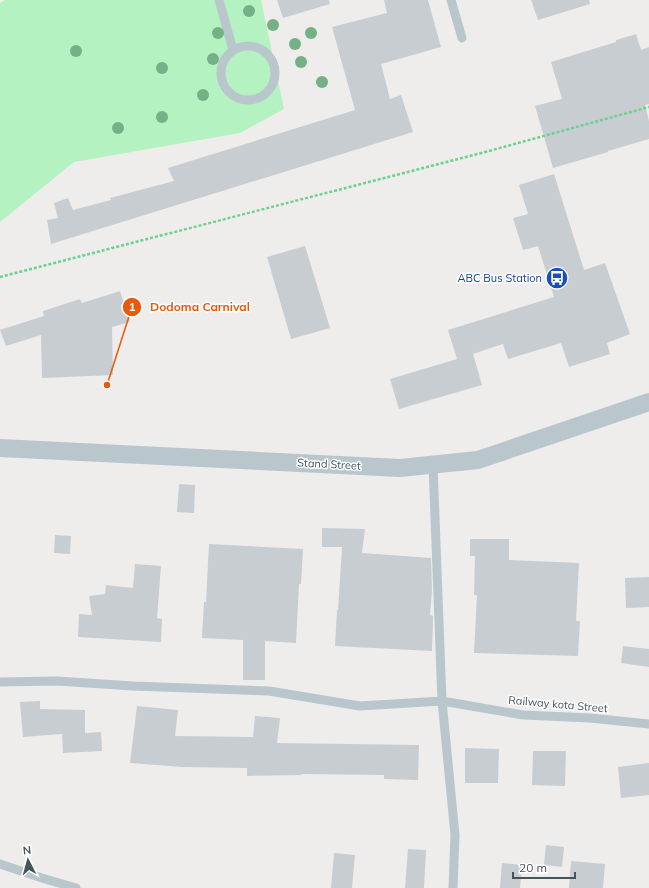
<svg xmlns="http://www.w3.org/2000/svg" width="649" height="888" viewBox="0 0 649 888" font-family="Mulish,sans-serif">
	<rect width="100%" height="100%" fill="#efecec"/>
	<!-- green -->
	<path fill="#b5f2c2" d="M5,0H261L284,109L240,133L74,162L0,222V3Z"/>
	<!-- building -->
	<path fill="#c8cdd2" d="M277,0H329L330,4L283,18Z
		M384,0H428L441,47L381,64L390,99L401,95L413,132L51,244L47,220L58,218L54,203L68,198L73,210L111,200L110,198L174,181L168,168L355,110L332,27L387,13Z
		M531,0H589L590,4L538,20Z
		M636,34L641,50L649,47V104L645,105L649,121V139L608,151V152L553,168L535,106L562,99L551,62L616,42V40Z
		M554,174L584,270L605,263L630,334L607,343L610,354L569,367L561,343L508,359L503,344L473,354L482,385L399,409L390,379L457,359L448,330L554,297L538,246L523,250L513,218L528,214L519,185Z
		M305,246L330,328L291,339L267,257Z
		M120,291L130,322L112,327L113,375L42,378L41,335L6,346L0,330L44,316L43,311L80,299L82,303Z
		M179,484L195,485L194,513L177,512Z
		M322,528L365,529L362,553L431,558L432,590L430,615L433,616V623L432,651L335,646L337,610H338L342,547H322Z
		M55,535L71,536L70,554L54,553Z
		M470,539H509V560L579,563L576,621H580L578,656L474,653L477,595H474L475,556H470Z
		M209,544L303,549L301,584H299L296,643L265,641V680H243V640L202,638L204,602H206Z
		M135,564L161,566L157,618L162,619L161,642L78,637L79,614L92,615L89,596L105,594L106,585L133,588Z
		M649,577V607L626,608L625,578Z
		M623,646L649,649V667L621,663Z
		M40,701V709L85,710V733L101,732L102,751L63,753L62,734L23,737L20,702Z
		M137,706L178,710L175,736L253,737L255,716L280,718L277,743L419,745L418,780L384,779V775L301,774L302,775L247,776V768L182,767L130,763Z
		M465,748L499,749L498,783H465Z
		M533,751H566L565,786L532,785Z
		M649,763V795L621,798L618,767Z
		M546,845L564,847L562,867L544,865Z
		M408,849L426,850L424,888H405Z
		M334,853L355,855L352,888H331Z
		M571,861L605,864L603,888H569Z
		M502,863L522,865L520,888H500Z"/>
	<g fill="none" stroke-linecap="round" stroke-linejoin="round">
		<!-- path -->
		<path stroke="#6bd28d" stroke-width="2.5" stroke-dasharray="3 2" stroke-linecap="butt" d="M0,277L489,151L649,107"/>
		<!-- lane -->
		<path stroke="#b9c7cd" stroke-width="9" d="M219,0L233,50
			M451,0L462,38
			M221 73a27 27 0 1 1 54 0a27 27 0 1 1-54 0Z
			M433,465L442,701L455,835L453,888
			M0,682L57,681L133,686L269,691L360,706L442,701L523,715L590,718L649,724
			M0,864L42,878L76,888"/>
		<!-- street -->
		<path stroke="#b9c7cd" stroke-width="18" d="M0,448L400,468L478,460L649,402"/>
	</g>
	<!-- trees -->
	<g fill="#74b187">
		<circle cx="249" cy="11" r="6"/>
		<circle cx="273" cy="25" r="6"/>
		<circle cx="218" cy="33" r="6"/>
		<circle cx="311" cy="33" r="6"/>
		<circle cx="295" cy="44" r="6"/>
		<circle cx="76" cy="51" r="6"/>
		<circle cx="213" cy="59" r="6"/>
		<circle cx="301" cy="62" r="6"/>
		<circle cx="162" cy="68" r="6"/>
		<circle cx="322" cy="82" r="6"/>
		<circle cx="203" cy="95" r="6"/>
		<circle cx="162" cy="117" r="6"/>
		<circle cx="118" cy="128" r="6"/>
	</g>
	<!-- icons -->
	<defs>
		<g id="bus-disc" transform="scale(1.15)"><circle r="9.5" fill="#1a4fb4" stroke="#fff"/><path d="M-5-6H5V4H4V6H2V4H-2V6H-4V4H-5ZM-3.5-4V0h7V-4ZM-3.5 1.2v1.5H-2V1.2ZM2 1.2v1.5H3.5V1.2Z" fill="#fff"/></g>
	</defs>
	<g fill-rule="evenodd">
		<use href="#bus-disc" x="557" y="278"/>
	</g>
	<g text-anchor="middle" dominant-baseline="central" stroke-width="3" stroke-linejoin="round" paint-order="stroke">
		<!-- transit labels -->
		<g font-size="11" fill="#164399" stroke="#fff" text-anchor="end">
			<text x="542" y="278">ABC Bus Station</text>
		</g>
		<!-- street labels -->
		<g font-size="11" fill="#43545b" stroke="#fff">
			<text transform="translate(329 464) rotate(3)">Stand Street</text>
			<text transform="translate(558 704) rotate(5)">Railway kota Street</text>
		</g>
	</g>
	<!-- callouts -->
	<path fill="none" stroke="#e8590c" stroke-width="1.5" d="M107 385L132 307"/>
	<g fill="#e8590c" stroke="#fff" stroke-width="1.5">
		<circle cx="107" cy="385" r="4"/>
		<circle cx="132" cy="307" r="10"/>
	</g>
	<g font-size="12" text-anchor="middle" font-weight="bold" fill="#fff">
		<text x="132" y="311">1</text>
	</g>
	<g font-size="12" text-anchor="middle" font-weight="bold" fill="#e8590c" stroke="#fff" stroke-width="3" stroke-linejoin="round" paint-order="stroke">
		<text x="200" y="311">Dodoma Carnival</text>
	</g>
	<!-- north arrow -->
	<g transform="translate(28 860) rotate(354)" stroke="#ffffff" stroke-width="3" paint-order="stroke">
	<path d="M0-3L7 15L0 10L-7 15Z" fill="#43545b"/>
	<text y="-6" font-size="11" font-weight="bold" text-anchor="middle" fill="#43545b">N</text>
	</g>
	<!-- scale -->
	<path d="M513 872v6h62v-6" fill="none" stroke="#43545b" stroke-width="2"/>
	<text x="519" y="872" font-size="12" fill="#43545b" stroke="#ffffff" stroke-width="3" paint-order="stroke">20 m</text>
</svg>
